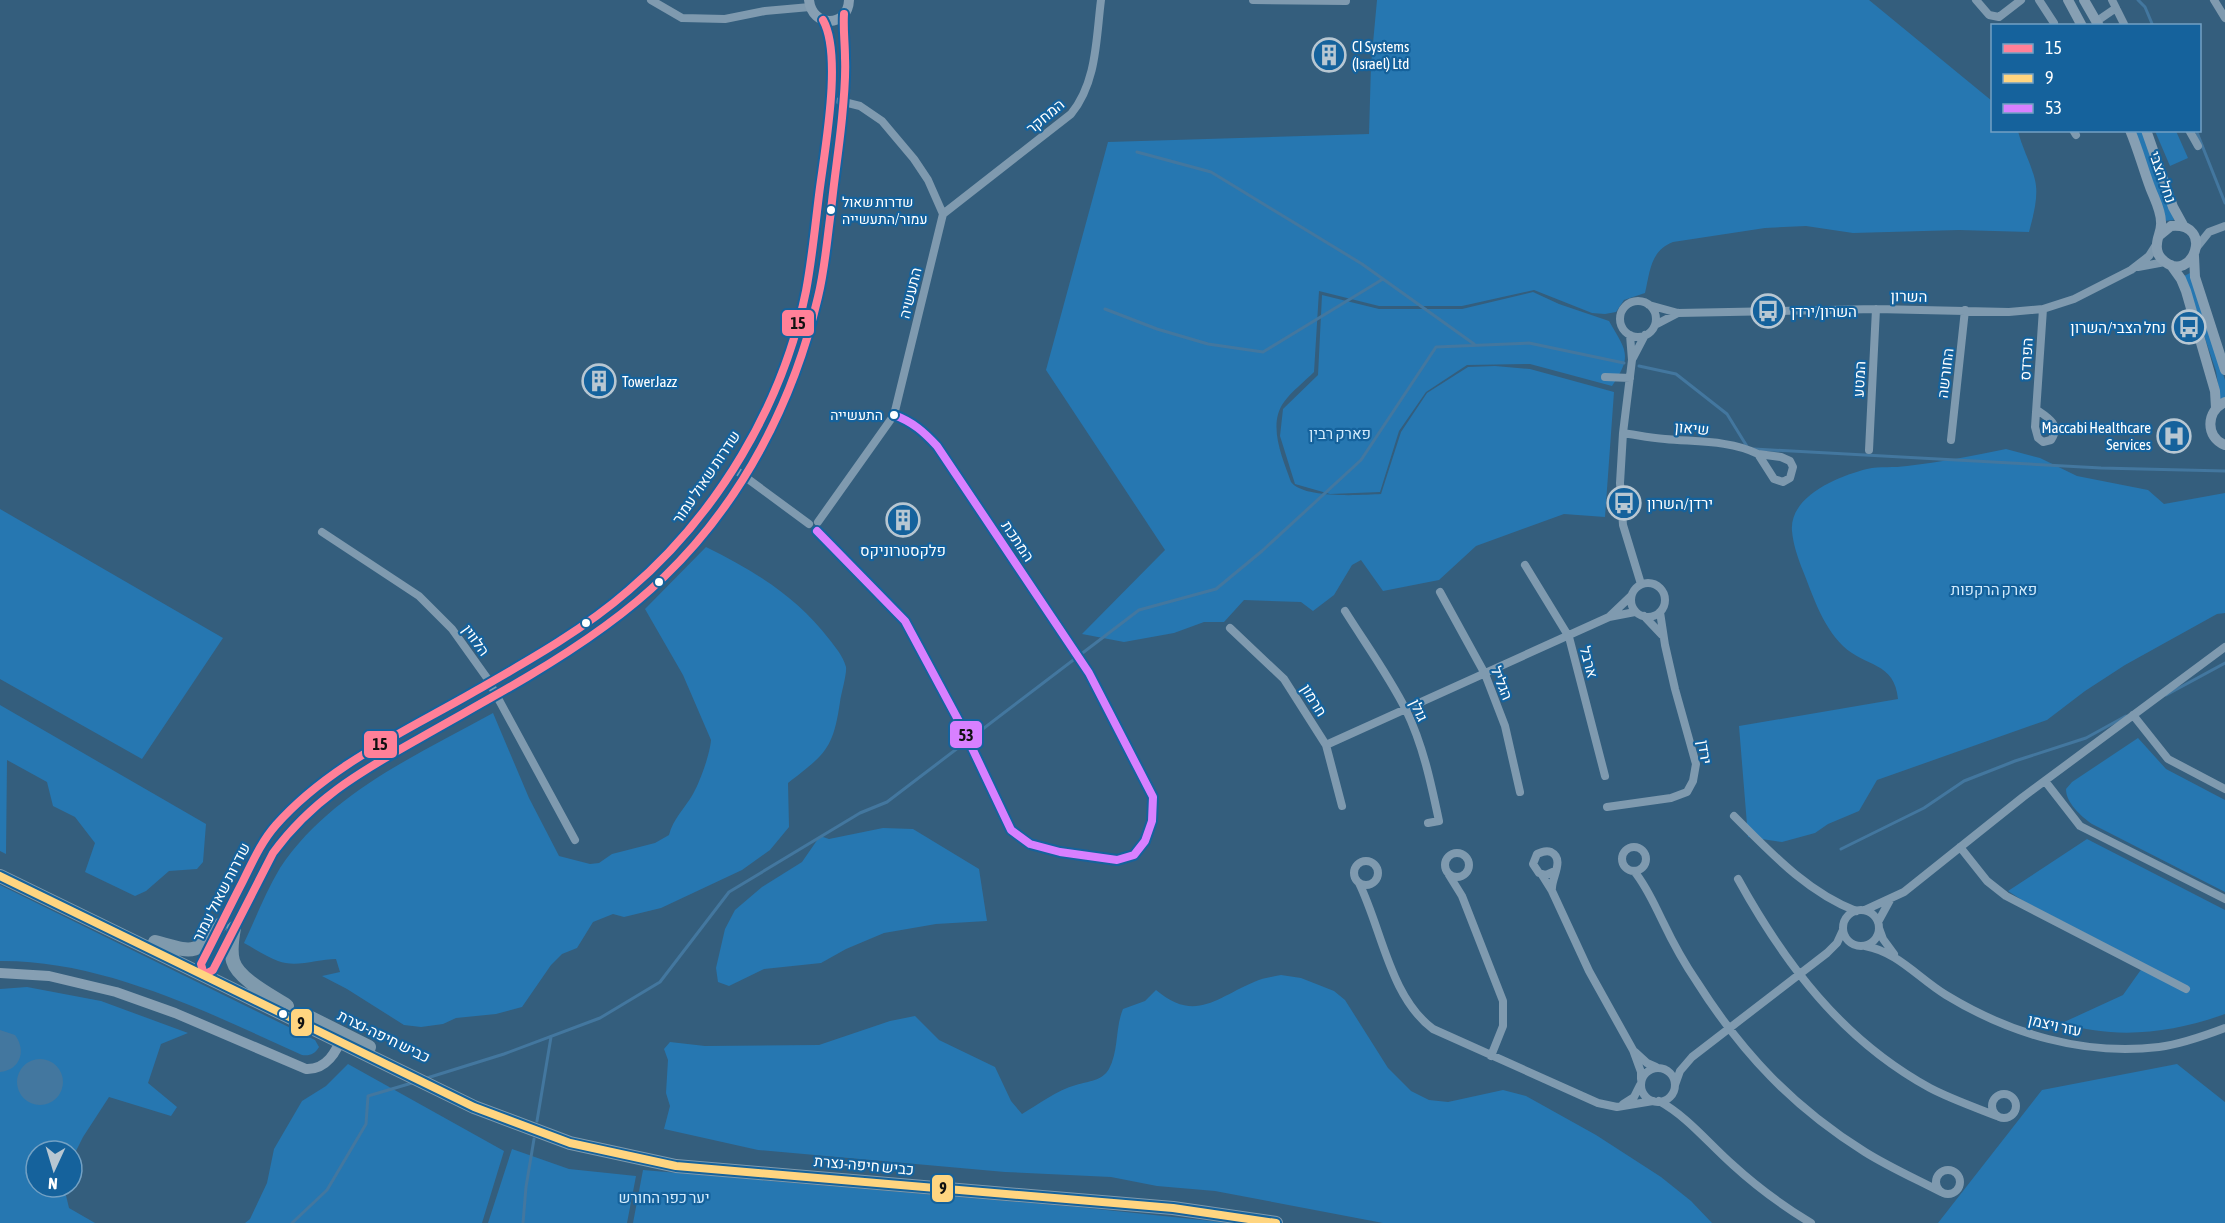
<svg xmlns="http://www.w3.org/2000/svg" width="2225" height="1223" viewBox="0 0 2225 1223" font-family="'Asap Condensed',Heebo,sans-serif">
	<rect width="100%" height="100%" fill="#345e7d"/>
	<!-- green -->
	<path fill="#2677b1" d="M1377,0H1869L1992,101V130L2018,131C2022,148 2031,163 2035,180C2039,197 2033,216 2029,232L1959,230L1853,233L1806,226L1765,228L1673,242C1650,251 1650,272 1645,293L1624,300L1616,312L1605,314L1592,313L1534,290L1462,306H1379L1319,291L1314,372C1304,382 1292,391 1284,402C1267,425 1283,459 1291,482C1304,499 1361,495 1381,494L1401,432L1427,393L1468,367L1495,366L1530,369L1614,392L1605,517L1564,514L1476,546L1439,580L1383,591L1361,560L1352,565L1334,595L1313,611L1301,602L1244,600L1224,622H1204L1174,633L1124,642L1082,634L1165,550L1046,370L1108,142L1369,134L1371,65Z
		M2132,131H2144L2174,220L2164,221Z
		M2155,131H2176L2188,158L2170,166Z
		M2190,273L2225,380V403L2221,404L2216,371L2184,276Z
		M1533,292L1559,304L1609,321C1626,351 1633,355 1612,386L1530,364L1467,365L1426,392L1399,431L1380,492L1330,494L1295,484L1280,436L1283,409L1318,375L1322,295L1379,309H1462Z
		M2006,449L2040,458L2077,476L2148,490L2164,504L2225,493V613L2217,614L2125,665L2085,691L2047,720L1877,780L1859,811L1828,824L1815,833L1782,842L1748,837L1739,726L1898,699C1895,662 1865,667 1843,646C1821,624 1813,595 1801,566C1797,555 1793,543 1792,531C1789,496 1839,476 1867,469C1880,466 1894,468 1907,466C1940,462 1973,456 2006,449Z
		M0,509L223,638L142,759L0,679Z
		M706,547C753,570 797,597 829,639C836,648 843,656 846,667C847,674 841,694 840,702C833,750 825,754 788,783L789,827L770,850L742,870L661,908L624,917L613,914L593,922L577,948L562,954L551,965L522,1007L496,1014L456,1018L443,1024L421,1027L404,1025L347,989L322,976L340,972L336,959C318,959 296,968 278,961C267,957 255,949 244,943C256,918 266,891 280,868C330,793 417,755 493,713L529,798L559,856L590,864L599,863L612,854L655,843L669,835C673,819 685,808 693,794C700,782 710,754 711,740L683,675L645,609Z
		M0,705L206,824L203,862L197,869L169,871L146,891L135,896L85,872L95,843L75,817L53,806L47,782L7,760L6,854L0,851Z
		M2138,738L2166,769L2225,800V892L2092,824C2081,816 2066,803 2066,789L2072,782Z
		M883,828L913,829L979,869L987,921L936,924L884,933L846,949L821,963L764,969L729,986L718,982L716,968L725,929L735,910L762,887L802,862L820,836L829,839Z
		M2087,839L2225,910V1014C2172,1033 2117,1040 2062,1023L2123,995L2145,964L2025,902L2008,891Z
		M0,885L315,1040L319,1047C315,1054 310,1056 302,1055C209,1013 104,960 0,961Z
		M1281,975L1301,978L1334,991L1345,1000L1388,1068L1411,1091L1429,1100L1448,1102L1503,1090L1526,1096L1596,1135L1661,1177L1691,1201L1712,1223H1383L1215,1191L1157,1186L1111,1177L1005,1172L758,1150L664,1129L670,1106L666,1093L668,1060L664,1049L670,1042L705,1046L819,1045L890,1021L915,1016L939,1040L995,1067L1011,1101L1022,1114C1039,1104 1057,1090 1076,1085C1089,1081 1102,1081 1109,1069C1119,1050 1115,1028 1123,1009L1145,1001L1156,990C1195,1023 1216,998 1254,982C1262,978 1272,977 1281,975Z
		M27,987L101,1001L188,1033L161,1044L148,1083L177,1107L171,1116L109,1097L83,1137L72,1159V1151H36V1187H64L69,1208L95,1223H0V989Z
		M348,1064L504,1151L482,1223H245L250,1219L267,1183L274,1149L302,1101L326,1086Z
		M2177,1064L2225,1102V1223H1938L2042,1090Z
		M512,1149L569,1169L636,1176L627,1223H488Z
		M643,1170L1077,1207L1231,1223H633Z"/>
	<!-- water -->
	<path fill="#43779f" d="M0,1030L15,1035C27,1051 20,1070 0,1072Z
		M17 1082a23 23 0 1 1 46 0a23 23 0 1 1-46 0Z"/>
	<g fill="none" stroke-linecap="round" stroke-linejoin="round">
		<!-- stream -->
		<path stroke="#43779f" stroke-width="3" d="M2138,0L2145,7L2153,26
			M2196,130L2225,203
			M1137,152L1211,172L1362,264L1474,344
			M1105,309L1157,329L1208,344L1263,352L1383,279
			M1639,366L1676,374L1727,414L1748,448
			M1754,449L2101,468L2225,471
			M2166,695L2225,663
			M1841,849L1924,808L1964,781L2015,761L2086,738L2126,716
			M427,1078L504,1054L600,1018L660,982L729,892L860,813L887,802L1139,610L1216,589L1262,551L1361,460L1436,347L1529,343L1624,363
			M537,1121L551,1037
			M292,1223L327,1190L366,1124L368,1096L412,1083
			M523,1223L526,1187L534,1139"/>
		<!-- street -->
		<path stroke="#7f9aaf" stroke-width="8" d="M651,0L682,18L725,19L765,11L810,7
			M1253,0L1346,1
			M1976,0L1989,15L1999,17L2021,0
			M2039,0L2054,23
			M2112,0L2125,26
			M2214,0L2225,18
			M2097,21L2116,8
			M2073,130L2076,135
			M2189,130L2198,146
			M943,214L1071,114C1097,82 1096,39 1101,0
			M2197,247L2209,232L2225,226
			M2138,267L2165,262
			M1620 319a18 18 0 1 1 36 0a18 18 0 1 1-36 0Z
			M1649,305L1678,313L1876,309L2009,312L2043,309L2074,299L2131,270L2149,256L2156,245
			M1655,325L1678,313
			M1630,335L1632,360L1623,433L1620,483L1623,525L1641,584
			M1633,358L1645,335
			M1605,377L1630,378
			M2037,410C2049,418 2061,425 2051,440L2043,442L2038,438L2035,427L2043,309
			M1623,433C1637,435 1651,438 1665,439C1695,442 1730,440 1758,454
			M1951,440L1965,310
			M1869,450L1876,309
			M1758,454L1781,457L1790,461L1793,467L1790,478L1783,482L1774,479Z
			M733,468L809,524
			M818,522L894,415L943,214L928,180L914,159L882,121L860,106L840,101
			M817,531L905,621L962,727L1011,830L1030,844L1060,852L1117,860L1134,855L1145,841L1152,821L1153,797L1089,673L937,446C924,432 913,422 894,415
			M322,532L419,596L452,629L487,678L575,840
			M1525,565L1569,637L1605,776
			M1631 600a17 17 0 1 1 34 0a17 17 0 1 1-34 0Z
			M1440,592L1485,674L1505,726L1520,792
			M1345,611C1365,643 1389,676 1406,710C1423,745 1431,783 1439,821L1428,823
			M1610,616L1631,596
			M1644,616L1662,635
			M1230,628L1284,679L1326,745L1342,806
			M2133,715L2168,759L2225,789
			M1326,745L1609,617L1635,612
			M2045,781L2080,826L2225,899
			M1607,807L1671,798L1687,792L1693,781L1696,764L1675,689L1665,645L1660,612
			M1734,816C1771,853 1807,892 1856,911
			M1622 859a12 12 0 1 1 24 0a12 12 0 1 1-24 0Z
			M1960,847L1987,881L2006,896L2186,989
			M1445 865a12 12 0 1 1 24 0a12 12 0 1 1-24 0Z
			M1354 873a12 12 0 1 1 24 0a12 12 0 1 1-24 0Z
			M1634,871C1647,887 1654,904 1663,922C1673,943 1684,963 1697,982C1742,1053 1793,1107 1865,1152C1889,1167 1916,1179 1941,1192
			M1449,875L1462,896L1503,1001V1026L1491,1056
			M1542,875L1552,891L1589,971L1633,1050L1641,1072V1079
			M1738,879C1785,964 1842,1040 1930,1088C1951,1099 1974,1107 1997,1116
			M1359,883C1382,930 1390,997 1433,1029L1598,1103L1617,1107L1653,1101
			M1552,888C1552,877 1565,859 1551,852C1546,850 1542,852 1537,854L1533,864L1539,873L1546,875L1555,871
			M1865,910L1904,892L2023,797L2225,647
			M1843 928a18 18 0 1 1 36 0a18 18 0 1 1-36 0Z
			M1878,922L1890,900
			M1879,928L1883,939L1894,954
			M1865,946C1898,952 1918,978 1946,995C2010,1034 2084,1056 2159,1047C2182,1044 2204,1036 2225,1028
			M1635,1052L1647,1063L1656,1067
			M1641 1085a17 17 0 1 1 34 0a17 17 0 1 1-34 0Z
			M1675,1085L1680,1071L1692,1057L1827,953L1837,943L1843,930
			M1992 1106a12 12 0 1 1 24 0a12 12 0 1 1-24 0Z
			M1659,1101C1688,1117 1708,1143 1733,1165C1757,1187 1783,1206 1811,1223
			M1623,1104L1634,1097L1640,1085
			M1936 1182a12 12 0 1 1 24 0a12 12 0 1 1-24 0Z"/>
		<!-- secondary -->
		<path stroke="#869fb3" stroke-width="10" d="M809,0C812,28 848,28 849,0
			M2068,0L2082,26
			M2084,0L2099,26
			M823,20C843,56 824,153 819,195C815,227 812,259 806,291C783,405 717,515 629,590C582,631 526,662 472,693C404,732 328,766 276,825C261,842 252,863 242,883C228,910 215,937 201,964L204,975L213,970L273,853C311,801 358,773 413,742C451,720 490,699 527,677C576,648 624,616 664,577C742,502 794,401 818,297C825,269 827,239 831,211C834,180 839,149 842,118C844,98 846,78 845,58C845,43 843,29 844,14
			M2130,130C2138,149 2143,168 2150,187C2154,198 2161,210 2161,222C2162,230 2157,237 2157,244C2156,251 2159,257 2164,261C2192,285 2216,222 2171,226L2160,235
			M2146,130L2173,207L2184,227
			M2194,256L2195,277L2225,370
			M2171,265L2181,279L2186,291L2215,391L2216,408
			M2225,402C2206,411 2205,437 2225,445
			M0,973L49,976L116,992L175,1013L306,1069C326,1070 337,1052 342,1035"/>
		<!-- highway -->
		<path stroke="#7f9aad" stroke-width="14" d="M0,876L474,1107L570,1143L676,1166L1173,1208L1276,1223
			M234,928C232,939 230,951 233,961C238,979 272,996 287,1006
			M155,942C192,952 196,957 221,924
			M303,1014L369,1047"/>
		<!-- bus-1 casing -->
		<g stroke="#15629c" stroke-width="12">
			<path id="bus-1" d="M823,20C843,56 824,153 819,195C815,227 812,259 806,291C783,405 717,515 629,590C582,631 526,662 472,693C404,732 328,766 276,825C261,842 252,863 242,883C228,910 215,937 201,964L204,975L213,970L273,853C311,801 358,773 413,742C451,720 490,699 527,677C576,648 624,616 664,577C742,502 794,401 818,297C825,269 827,239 831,211C834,180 839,149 842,118C844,98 846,78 845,58C845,43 843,29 844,14"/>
		</g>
		<!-- bus-2 casing -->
		<g stroke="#15629c" stroke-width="12">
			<path id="bus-2" d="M0,876L474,1107L570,1143L676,1166L1173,1208L1276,1223"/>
		</g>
		<!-- bus-3 casing -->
		<g stroke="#15629c" stroke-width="12">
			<path id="bus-3" d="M817,531L905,621L962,727L1011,830L1030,844L1060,852L1117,860L1134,855L1145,841L1152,821L1153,797L1089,673L937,446C924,432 913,422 894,415"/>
		</g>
		<!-- bus-1 -->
		<use href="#bus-1" stroke="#ff8098" stroke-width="8"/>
		<!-- bus-2 -->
		<use href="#bus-2" stroke="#ffd580" stroke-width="8"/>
		<!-- bus-3 -->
		<use href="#bus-3" stroke="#d880ff" stroke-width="8"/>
	</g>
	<!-- icons -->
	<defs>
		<g id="building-ring" transform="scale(1.725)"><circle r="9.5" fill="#15629c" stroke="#b8c7d2" stroke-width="1.5"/><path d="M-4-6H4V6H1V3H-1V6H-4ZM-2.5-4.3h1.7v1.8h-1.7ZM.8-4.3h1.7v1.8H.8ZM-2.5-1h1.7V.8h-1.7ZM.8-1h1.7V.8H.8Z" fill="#b8c7d2"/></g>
		<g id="bus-ring" transform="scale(1.725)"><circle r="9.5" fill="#15629c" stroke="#b8c7d2" stroke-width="1.5"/><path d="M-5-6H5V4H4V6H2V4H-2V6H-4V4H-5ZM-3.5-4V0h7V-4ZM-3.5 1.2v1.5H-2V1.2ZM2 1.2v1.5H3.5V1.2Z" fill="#b8c7d2"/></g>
		<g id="hospital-ring" transform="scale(1.725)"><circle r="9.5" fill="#15629c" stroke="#b8c7d2" stroke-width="1.5"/><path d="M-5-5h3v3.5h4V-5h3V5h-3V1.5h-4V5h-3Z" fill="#b8c7d2"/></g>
	</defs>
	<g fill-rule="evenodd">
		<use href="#building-ring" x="1329" y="55"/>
		<use href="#bus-ring" x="1768" y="311"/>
		<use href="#bus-ring" x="2189" y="327"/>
		<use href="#building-ring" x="599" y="381"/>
		<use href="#hospital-ring" x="2174" y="436"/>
		<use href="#bus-ring" x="1624" y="503"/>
		<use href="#building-ring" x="903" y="520"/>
	</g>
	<!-- markers -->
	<g fill="#fff" stroke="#15629c" stroke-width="2">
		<circle cx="831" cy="210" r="5"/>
		<circle cx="894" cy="415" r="5"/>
		<circle cx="659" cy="582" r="5"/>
		<circle cx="586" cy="623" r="5"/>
		<circle cx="283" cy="1014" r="5"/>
	</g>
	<g text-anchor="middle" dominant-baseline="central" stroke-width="4.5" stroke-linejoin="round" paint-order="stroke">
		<!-- bus labels -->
		<g font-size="14" fill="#fff" stroke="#15629c" text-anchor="start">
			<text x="842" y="202">שדרות שאול<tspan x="842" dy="17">עמור/התעשייה</tspan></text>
			<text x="883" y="415" text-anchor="end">התעשייה</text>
		</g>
		<!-- poi labels -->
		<g font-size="15" fill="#fff" stroke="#15629c" text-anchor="start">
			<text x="1352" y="46">CI Systems<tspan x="1352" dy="17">(Israel) Ltd</tspan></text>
			<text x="1791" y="311">השרון/ירדן</text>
			<text x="2166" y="327" text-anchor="end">נחל הצבי/השרון</text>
			<text x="622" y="381">TowerJazz</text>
			<text x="2151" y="427" text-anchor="end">Maccabi Healthcare<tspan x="2151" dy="17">Services</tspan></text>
			<text x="1647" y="503">ירדן/השרון</text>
			<text x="903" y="550" text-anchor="middle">פלקסטרוניקס</text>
		</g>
		<!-- street labels -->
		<g font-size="15" fill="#fff" stroke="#15629c">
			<text transform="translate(1045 116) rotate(-40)">המחקר</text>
			<text transform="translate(2163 177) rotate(71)">נחל הצבי</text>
			<text transform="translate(910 293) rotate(-76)">התעשיה</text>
			<text transform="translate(1909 296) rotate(1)">השרון</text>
			<text transform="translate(2026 359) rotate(-87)">הפרדס</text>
			<text transform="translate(1945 373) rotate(-83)">החורשה</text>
			<text transform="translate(1859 379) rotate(-87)">המטע</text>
			<text transform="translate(1692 428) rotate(5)">שיאון</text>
			<text transform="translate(706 477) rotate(-56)">שדרות שאול עמור</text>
			<text transform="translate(1018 541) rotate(56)">המתכת</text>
			<text transform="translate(476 640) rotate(54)">הלווין</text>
			<text transform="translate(1589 662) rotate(75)">ארבל</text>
			<text transform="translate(1502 683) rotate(68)">הגליל</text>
			<text transform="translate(1314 700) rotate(58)">חרמון</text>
			<text transform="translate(1419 710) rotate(65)">גולן</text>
			<text transform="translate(1705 752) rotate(81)">ירדן</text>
			<text transform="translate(221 892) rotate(-63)">שדרות שאול עמור</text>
			<text transform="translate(2055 1025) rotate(13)">עזר ויצמן</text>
			<text transform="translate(384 1036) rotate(26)">כביש חיפה-נצרת</text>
			<text transform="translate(864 1165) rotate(5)">כביש חיפה-נצרת</text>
		</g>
		<!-- park labels -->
		<g font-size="15" fill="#d4ecfd" stroke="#15629c">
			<text x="1340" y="433">פארק רבין</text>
			<text x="1994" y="589">פארק הרקפות</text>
			<text x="664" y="1197">יער כפר החורש</text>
		</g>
	</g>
	<g stroke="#15629c" stroke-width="2">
		<rect x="781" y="309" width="34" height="28" rx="6" fill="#ff8098"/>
		<rect x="949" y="720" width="34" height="29" rx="6" fill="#d880ff"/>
		<rect x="363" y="730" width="35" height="29" rx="6" fill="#ff8098"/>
		<rect x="290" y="1008" width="23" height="29" rx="6" fill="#ffd580"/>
		<rect x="931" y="1174" width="23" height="29" rx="6" fill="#ffd580"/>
	</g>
	<g font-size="16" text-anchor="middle" font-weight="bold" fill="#111">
		<text x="798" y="329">15</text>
		<text x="966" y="741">53</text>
		<text x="380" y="750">15</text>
		<text x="301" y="1029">9</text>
		<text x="943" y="1194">9</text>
	</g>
	<!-- legend -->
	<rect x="1991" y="24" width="210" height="108" fill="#15629c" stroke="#73a1c4" stroke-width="1.5"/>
	<rect x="2003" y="44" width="30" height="9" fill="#ff8098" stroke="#73a1c4" stroke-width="1.5"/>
	<text x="2045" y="54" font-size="18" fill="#ffffff">15</text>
	<rect x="2003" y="74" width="30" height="9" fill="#ffd580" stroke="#73a1c4" stroke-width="1.5"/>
	<text x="2045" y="84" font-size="18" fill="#ffffff">9</text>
	<rect x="2003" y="104" width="30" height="9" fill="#d880ff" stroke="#73a1c4" stroke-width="1.5"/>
	<text x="2045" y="114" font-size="18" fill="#ffffff">53</text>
	<!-- north arrow -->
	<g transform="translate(54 1169) rotate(184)"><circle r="28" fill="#15629c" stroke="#73a1c4" stroke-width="1.5"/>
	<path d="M0-4.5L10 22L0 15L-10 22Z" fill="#b8c7d2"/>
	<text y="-9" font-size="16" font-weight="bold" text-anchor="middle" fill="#ffffff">N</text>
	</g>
</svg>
